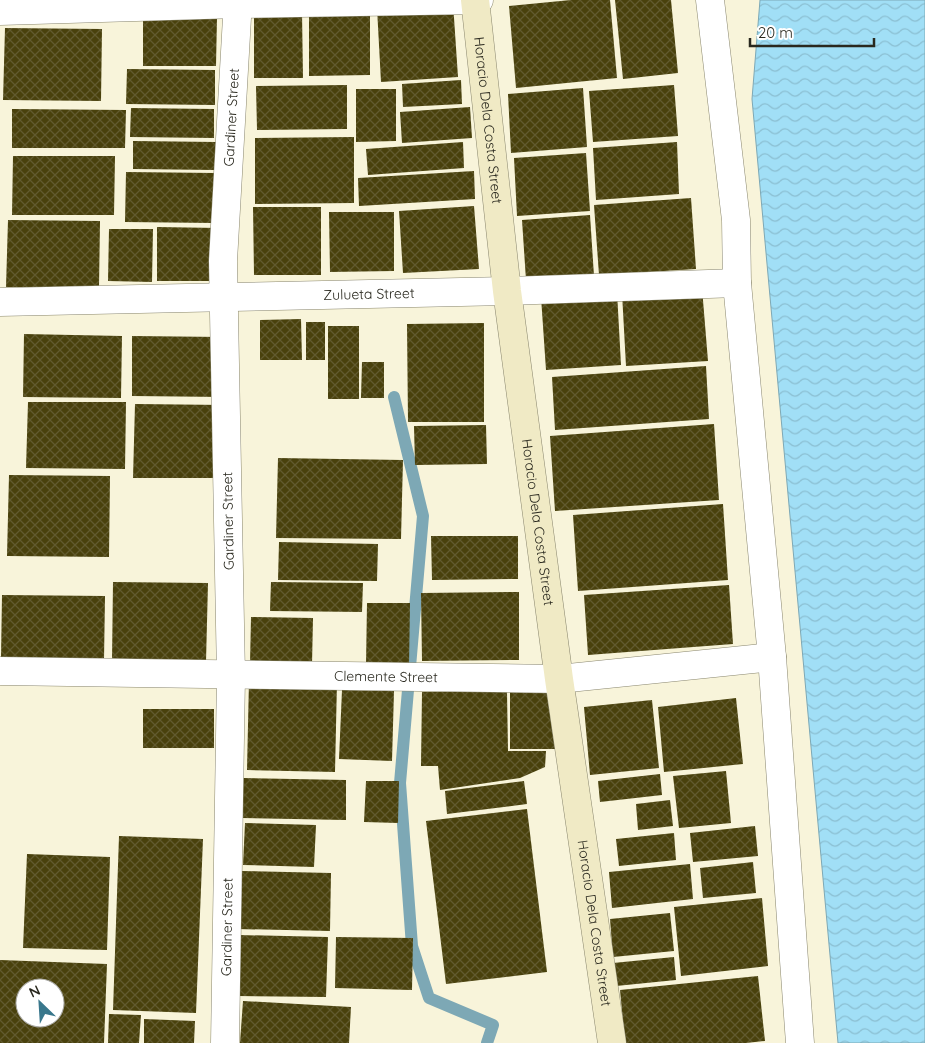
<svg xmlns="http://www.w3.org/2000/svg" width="925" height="1043" viewBox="0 0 925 1043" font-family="Quicksand,sans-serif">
	<defs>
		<pattern id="water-waves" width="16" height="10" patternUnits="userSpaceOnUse" patternTransform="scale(1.25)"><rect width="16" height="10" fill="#a1dff6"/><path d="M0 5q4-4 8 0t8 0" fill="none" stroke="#8bbfd2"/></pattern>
		<pattern id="building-cross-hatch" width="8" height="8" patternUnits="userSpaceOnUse" patternTransform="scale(1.25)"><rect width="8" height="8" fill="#49410c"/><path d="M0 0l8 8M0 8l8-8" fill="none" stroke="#615a2f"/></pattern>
	</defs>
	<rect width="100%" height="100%" fill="#f8f4da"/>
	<!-- water -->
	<path fill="url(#water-waves)" stroke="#7da8b5" d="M760,0H925V1043H838L752,99Z"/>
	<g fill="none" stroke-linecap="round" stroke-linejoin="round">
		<!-- stream -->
		<path stroke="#7da8b5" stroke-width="12" d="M394,397L423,516L400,783L412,946L429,998L493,1025L487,1043"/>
	</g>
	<!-- building -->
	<path fill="url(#building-cross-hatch)" fill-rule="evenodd" d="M571,0H610L617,78L516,88L509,6Z
		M615,0H671L678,73L623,79Z
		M453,3L458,77L381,82L377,8Z
		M370,9V75L309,76V10Z
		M302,12L303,78H254V13Z
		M143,18H217L216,66H143Z
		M5,28L102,29L101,101L3,100Z
		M127,69L215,70V105L126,104Z
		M461,80L462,104L403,107L402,84Z
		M347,85V129L257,130L256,86Z
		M674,85L678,136L593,142L589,91Z
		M583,88L587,147L511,153L508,94Z
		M356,89H396V141L356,142Z
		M470,107L472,138L402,143L400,112Z
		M131,108L214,109V138L130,137Z
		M12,109L126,110L125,148H12Z
		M354,137V203L255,204V138Z
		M133,141L216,142V170L133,169Z
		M463,142L464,168L368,175L366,149Z
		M677,142L679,194L596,200L593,148Z
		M586,153L590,211L517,216L514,158Z
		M13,156H115L114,215H12Z
		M474,171L475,199L359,206L358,178Z
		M126,172L215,173L214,223L125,222Z
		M691,198L696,269L599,275L594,205Z
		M474,206L479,269L403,273L399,211Z
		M253,207H321V275H254Z
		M329,212H394V271L330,272Z
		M590,215L594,276L526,280L522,220Z
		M8,220L100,221L99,287H6Z
		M157,227L219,228V281H157Z
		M109,229H153L152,282L108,281Z
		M702,288L708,361L626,366L622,293Z
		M617,292L621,365L546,370L541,297Z
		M301,319L302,360H260V320Z
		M306,322H325V360H306Z
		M484,323V422H408L407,324Z
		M328,326H359V399H328Z
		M24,334L122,336L121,398L23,397Z
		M132,336L223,337V397L132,396Z
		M362,362H384V398H361Z
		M706,366L709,419L555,430L552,377Z
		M28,402H126L125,469L26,468Z
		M135,404L225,405L224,478H133Z
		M714,424L719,500L555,511L550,436Z
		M486,425L487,464L415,465L414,426Z
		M278,458L403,460L401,539L276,538Z
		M9,475L110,476L109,557L7,556Z
		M723,504L728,580L578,591L573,515Z
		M431,536H518V579L432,580Z
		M279,542L378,544L377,581L278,580Z
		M113,582L208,583L206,662L112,661Z
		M271,582L363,583L362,612L270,611Z
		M729,585L733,644L588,655L584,595Z
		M519,592V660L422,661L421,593Z
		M2,595L105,596L104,660L1,659Z
		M367,603H410L409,666L366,665Z
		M251,617L313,618L312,665L250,664Z
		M249,680L337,682L335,772L247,770Z
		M510,686H555V749H510Z
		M342,690L394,691L392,761L339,759Z
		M422,692H507L508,751H546L545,767L520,778L440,790L438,766H421Z
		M736,698L743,764L664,772L658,707Z
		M652,700L659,768L590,775L584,707Z
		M143,709H214V748H143Z
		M726,771L731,823L679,828L673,776Z
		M660,774L662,795L600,802L598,781Z
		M243,778L346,780V820L242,818Z
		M366,781H399L398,823L364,822Z
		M524,781L527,804L447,814L445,791Z
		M670,800L673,826L638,830L636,804Z
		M527,809L547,972L446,984L426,821Z
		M245,823L316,825L314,867L243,865Z
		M755,826L758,856L693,862L690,833Z
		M674,833L676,860L619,866L616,839Z
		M119,836L203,839L196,1013L113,1010Z
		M27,854L110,857L107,950L23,948Z
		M753,862L756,893L703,898L700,868Z
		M690,864L693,899L612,908L609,872Z
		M239,871L331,873L330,931L237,929Z
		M762,898L768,966L681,976L674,907Z
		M670,913L674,951L613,957L610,919Z
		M239,935L328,937L326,997L238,996Z
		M336,937L413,938L412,990L335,988Z
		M674,957L676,980L616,986L613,963Z
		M0,960L107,964L104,1043H0ZM25,988H55V1018H25Z
		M758,976L765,1041L746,1043H625L620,990Z
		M243,1001L351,1007L349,1043H240Z
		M109,1014L141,1015L139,1043H108Z
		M144,1019L195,1021L194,1043H144Z"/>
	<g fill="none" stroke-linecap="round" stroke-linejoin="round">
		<!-- street casing -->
		<g stroke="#89866e" stroke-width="29">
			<g id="street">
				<path d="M710,0L736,220L737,283L772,657L800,1043"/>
				<path d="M0,11L238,4L479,0"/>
				<path id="s1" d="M0,302L507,291L737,283"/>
				<path id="s2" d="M0,671L559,679L772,657"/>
				<path id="s3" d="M225,1043L231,676L223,261L238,0"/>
			</g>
		</g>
		<!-- secondary casing -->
		<g stroke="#89866e" stroke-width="29">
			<g id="secondary">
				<path id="s4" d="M475,0L507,291L559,679L612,1043"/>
			</g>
		</g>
		<!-- street -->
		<use href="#street" stroke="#fff" stroke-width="28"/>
		<!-- secondary -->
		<use href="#secondary" stroke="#f0eac5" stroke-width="28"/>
	</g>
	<g text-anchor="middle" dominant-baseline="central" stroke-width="5" stroke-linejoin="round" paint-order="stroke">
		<!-- street labels -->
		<g font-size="14" fill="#29281e" stroke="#fff">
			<text stroke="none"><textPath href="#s3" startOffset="926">Gardiner Street</textPath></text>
			<text stroke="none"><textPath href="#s4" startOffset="121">Horacio Dela Costa Street</textPath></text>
			<text stroke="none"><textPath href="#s1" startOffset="369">Zulueta Street</textPath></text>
			<text transform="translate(228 521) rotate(-91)">Gardiner Street</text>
			<text stroke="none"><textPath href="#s4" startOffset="526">Horacio Dela Costa Street</textPath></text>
			<text stroke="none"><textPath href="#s2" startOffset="386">Clemente Street</textPath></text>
			<text stroke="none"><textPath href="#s4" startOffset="931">Horacio Dela Costa Street</textPath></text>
			<text stroke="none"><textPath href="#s3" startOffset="116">Gardiner Street</textPath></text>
		</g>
	</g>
	<!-- north arrow -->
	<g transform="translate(40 1003) rotate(335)"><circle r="24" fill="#ffffff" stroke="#a9a9a5"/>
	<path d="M0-4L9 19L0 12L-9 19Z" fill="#39778c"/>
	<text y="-8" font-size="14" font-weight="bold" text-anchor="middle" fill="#29281e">N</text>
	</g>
	<!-- scale -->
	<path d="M750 38v8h124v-8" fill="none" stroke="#29281e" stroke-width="2.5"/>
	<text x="758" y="38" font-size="15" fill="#29281e" stroke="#ffffff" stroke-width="4" paint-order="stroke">20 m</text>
</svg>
